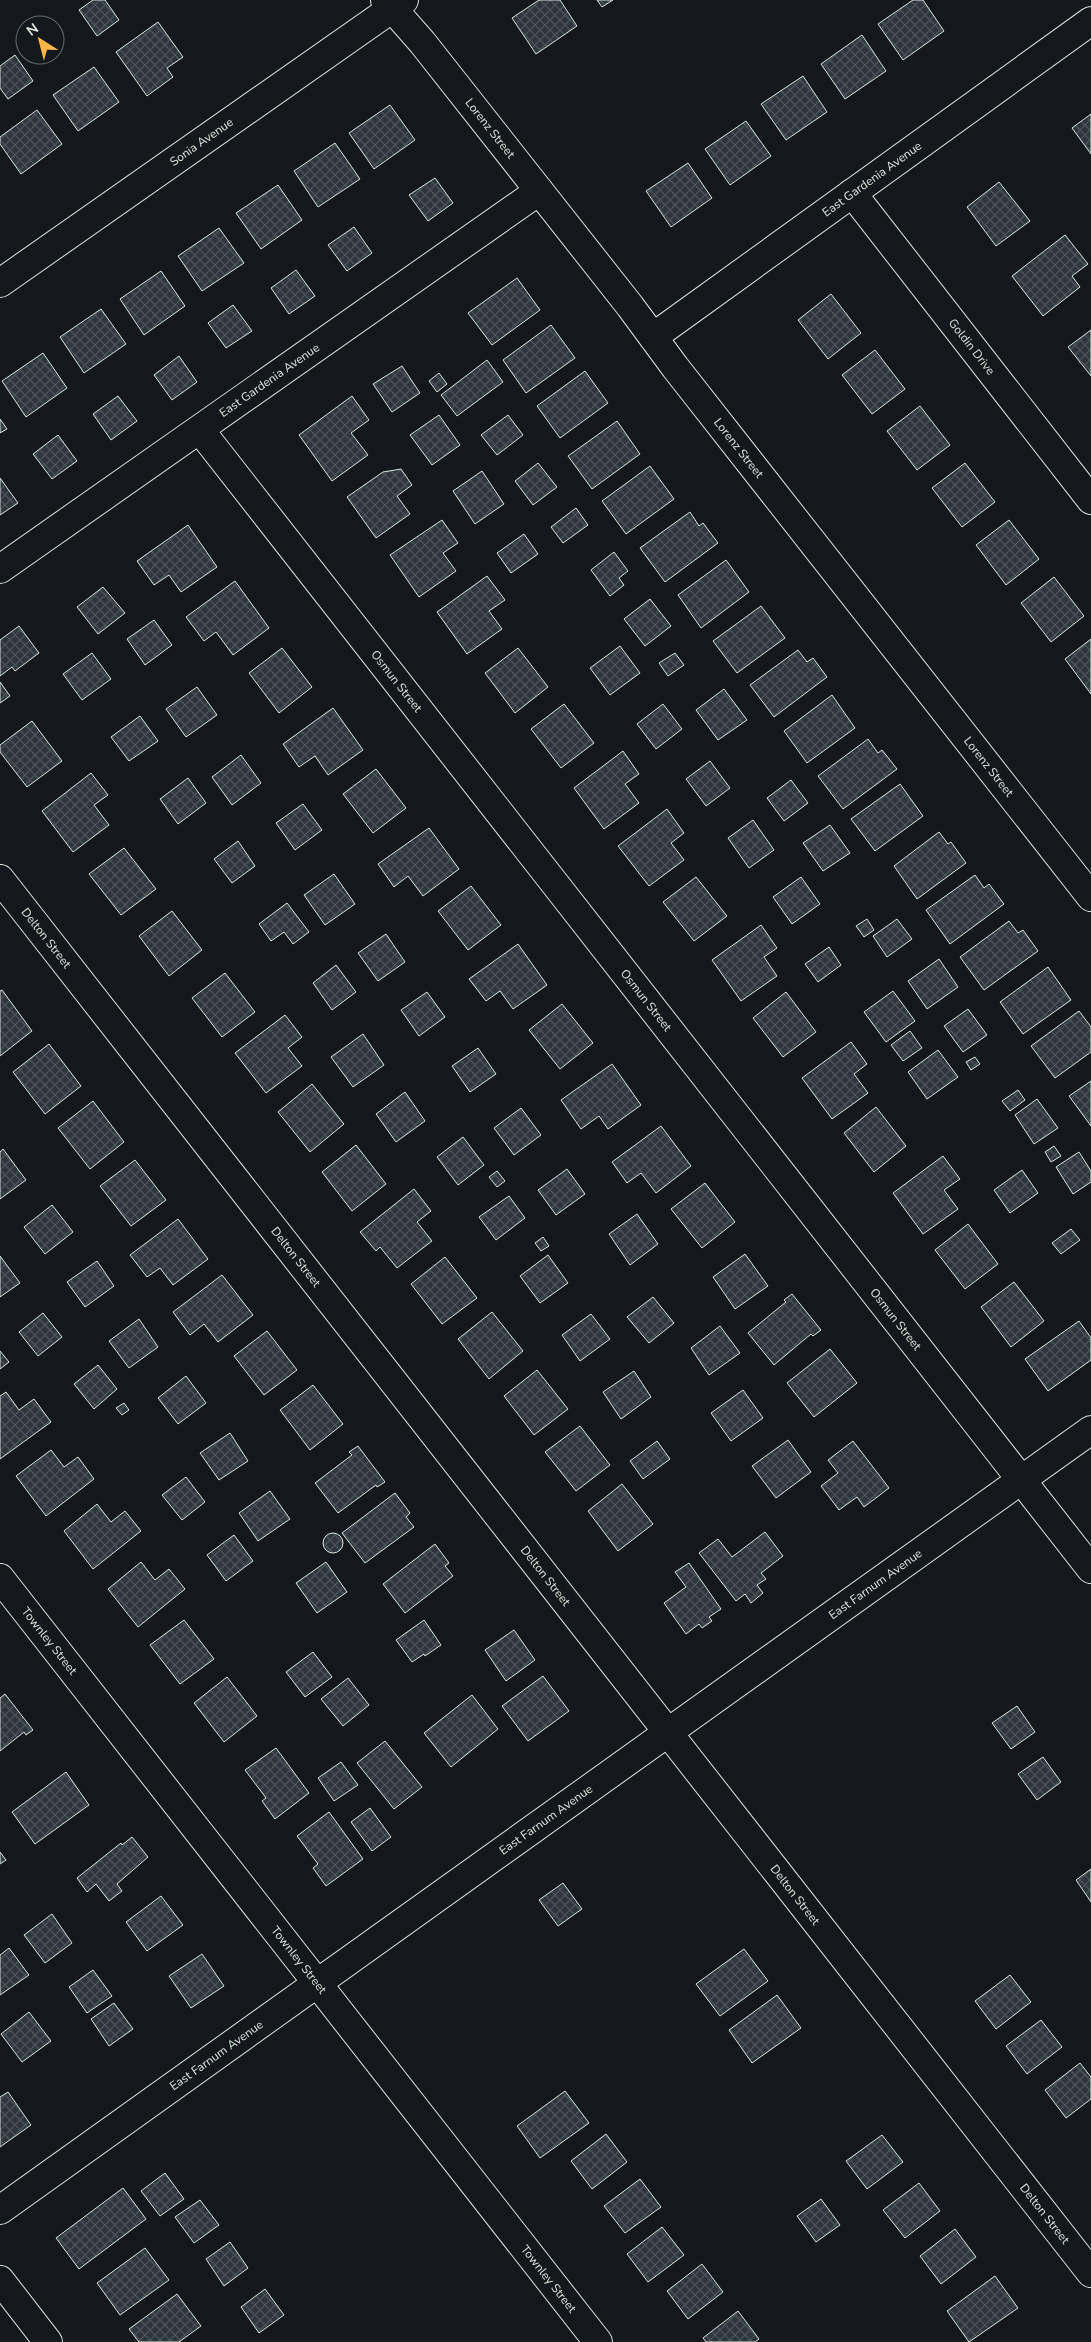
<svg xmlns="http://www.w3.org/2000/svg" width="1091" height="2342" viewBox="0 0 1091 2342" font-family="'Nunito Sans',sans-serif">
	<defs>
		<pattern id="building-cross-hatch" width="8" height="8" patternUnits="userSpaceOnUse" patternTransform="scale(1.25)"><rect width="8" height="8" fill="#2c363c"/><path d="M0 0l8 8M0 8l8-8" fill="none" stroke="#4a5358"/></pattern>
	</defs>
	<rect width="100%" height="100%" fill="#14181c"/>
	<!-- building -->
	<path fill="url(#building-cross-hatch)" stroke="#d8e6dc" d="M93,0H105L119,20L97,36L79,10Z
		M539,0H560L577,26L536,54L512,18Z
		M597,0H613L602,7Z
		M913,0H923L944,31L903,60L878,24Z
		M158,22L183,57L167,68L173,77L147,96L116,52Z
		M862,35L886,71L845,99L821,64Z
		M15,55L33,81L8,99L0,88V66Z
		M94,67L119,102L78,131L53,95Z
		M803,76L827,112L786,140L761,104Z
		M390,105L415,140L374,169L349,133Z
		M37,110L62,144L21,174L0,144V137Z
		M1091,114V154L1072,128Z
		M746,121L771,156L730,185L705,149Z
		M335,143L360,179L318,207L294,171Z
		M688,163L712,198L671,227L646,191Z
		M435,178L453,203L428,221L409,195Z
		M999,182L1030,221L996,246L967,207Z
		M278,185L302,220L261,249L236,213Z
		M354,227L372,253L347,271L328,245Z
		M219,228L244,263L202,291L178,256Z
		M1065,235L1088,264L1072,276L1080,287L1043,316L1012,276Z
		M296,270L315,296L289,314L271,288Z
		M161,271L185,306L144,335L120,299Z
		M517,278L540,310L492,345L468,313Z
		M831,294L861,333L828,359L798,320Z
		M233,305L252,331L226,348L208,323Z
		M101,309L126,344L84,373L60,337Z
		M551,325L575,358L526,393L503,360Z
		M1091,330V376L1068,347Z
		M875,350L905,389L872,414L842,375Z
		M43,353L67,388L26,417L2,381Z
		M179,356L197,382L172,400L154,375Z
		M487,360L503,382L457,416L441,395Z
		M402,366L420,393L392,412L373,384Z
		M585,371L608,403L560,438L537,406Z
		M439,373L447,384L437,392L429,381Z
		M118,396L137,421L111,440L93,414Z
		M352,396L369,420L351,433L368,455L332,481L299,435Z
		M920,406L950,445L917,470L887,431Z
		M439,415L460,445L432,465L410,435Z
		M508,415L523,435L497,455L481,435Z
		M0,419L7,429L0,433Z
		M617,421L640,454L592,489L568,456Z
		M58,435L77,461L52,479L33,454Z
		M538,463L557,487L533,505L515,481Z
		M965,463L995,502L962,527L932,488Z
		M650,466L674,499L626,534L602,501Z
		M401,469L412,485L397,496L410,514L376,538L347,497L383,472Z
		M482,471L504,504L475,524L453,491Z
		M0,478L18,503L0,515Z
		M576,508L588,525L563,543L551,527Z
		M690,512L699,526L703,523L718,543L665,582L640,548Z
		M442,520L458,543L443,553L456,571L419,597L390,555Z
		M1009,520L1039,559L1006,585L976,545Z
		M188,525L217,567L181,592L169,575L154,585L137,561Z
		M524,534L538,554L511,573L497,553Z
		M614,552L628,571L619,578L624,585L610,596L591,570Z
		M726,560L749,592L701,628L678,595Z
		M487,576L505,600L489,611L502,629L467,654L437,612Z
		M1054,577L1084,616L1051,642L1021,603Z
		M235,581L269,628L233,655L216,632L204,641L186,617Z
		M103,587L125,613L98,634L77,607Z
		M650,599L671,626L645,646L624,619Z
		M761,606L785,638L737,673L713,641Z
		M154,620L172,645L145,665L127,639Z
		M19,626L39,653L15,671L12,667L0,676V640Z
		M1091,639V694L1065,659Z
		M620,646L640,673L610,695L590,668Z
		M282,648L312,687L279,713L249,673Z
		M518,648L548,687L515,713L485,673Z
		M798,650L807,662L813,658L827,677L774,717L750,685Z
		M92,653L111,679L82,700L63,674Z
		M675,653L684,665L668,676L659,663Z
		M0,682L10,696L0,703Z
		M197,687L217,715L186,737L166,709Z
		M724,689L747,720L718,740L696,710Z
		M832,695L855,728L807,763L784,731Z
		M564,704L594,743L561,768L531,729Z
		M663,704L682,729L656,749L637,724Z
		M333,708L363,750L328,775L315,756L299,767L283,744Z
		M140,716L158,741L129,761L111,737Z
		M32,721L62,761L27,787L0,752V745Z
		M868,739L878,753L882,750L897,769L843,809L818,776Z
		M623,751L639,774L625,784L639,803L604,829L574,788Z
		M241,755L261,783L232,805L212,777Z
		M710,761L730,788L706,806L686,779Z
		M376,769L406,808L373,833L343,794Z
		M91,773L108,795L94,805L109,825L73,852L42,811Z
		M188,778L206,803L178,824L160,799Z
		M791,780L808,803L784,821L767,798Z
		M900,784L923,816L875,851L851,819Z
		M303,804L322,830L295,850L276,823Z
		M667,809L684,833L671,843L684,860L649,886L618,846Z
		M753,820L774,850L749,868L728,838Z
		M830,825L850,853L823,871L803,843Z
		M429,828L459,869L423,896L408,876L394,887L378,864Z
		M939,832L948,844L951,842L966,863L917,899L894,866Z
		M238,841L255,866L232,883L214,859Z
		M124,848L156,889L121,915L89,874Z
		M334,874L355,904L325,925L304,895Z
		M975,875L984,888L989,884L1004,904L950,944L926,910Z
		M696,877L727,916L694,941L663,902Z
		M801,877L820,904L792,924L773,897Z
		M471,886L501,925L468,950L438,911Z
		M287,903L309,932L293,944L284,932L271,941L259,924Z
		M172,911L202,950L169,976L139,936Z
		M867,919L874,930L864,937L856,926Z
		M897,919L912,939L887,957L873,936Z
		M1009,921L1018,933L1023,930L1038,951L984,990L960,957Z
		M761,925L777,948L764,957L777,976L741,1001L712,960Z
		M386,934L405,962L378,981L358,953Z
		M518,944L547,985L513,1009L500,991L486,1001L469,979Z
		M829,947L841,965L818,982L805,964Z
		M939,959L958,987L927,1009L908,981Z
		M336,965L356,992L332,1010L313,983Z
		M1048,967L1071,1000L1023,1034L1000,1002Z
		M225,973L255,1012L222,1037L192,998Z
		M2,990L32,1031L0,1056V991Z
		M893,991L915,1021L886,1042L864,1012Z
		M427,992L445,1017L419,1036L401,1010Z
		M786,992L816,1032L783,1057L753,1018Z
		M562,1004L593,1043L560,1069L529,1030Z
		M968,1009L987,1035L963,1052L944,1026Z
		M1079,1011L1091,1027V1052L1055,1078L1031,1046Z
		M285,1015L302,1037L288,1048L302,1066L266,1093L235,1053Z
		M910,1031L922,1048L903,1061L891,1045Z
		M363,1034L384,1065L353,1087L331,1057Z
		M851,1042L867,1064L854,1074L868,1093L832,1119L802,1078Z
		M49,1044L81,1086L45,1114L13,1072Z
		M478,1048L496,1074L470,1092L452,1066Z
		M938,1050L958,1077L927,1099L908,1072Z
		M975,1057L980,1064L971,1070L966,1062Z
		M612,1064L641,1105L608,1129L599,1116L581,1129L561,1100Z
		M1091,1081V1126L1069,1096Z
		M312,1084L344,1124L310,1152L278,1112Z
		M1018,1090L1025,1100L1010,1111L1002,1101Z
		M405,1092L425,1121L396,1142L376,1114Z
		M1037,1099L1058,1128L1034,1144L1015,1115Z
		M93,1101L124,1142L90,1169L58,1128Z
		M876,1107L906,1146L874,1172L844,1133Z
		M521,1108L541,1135L514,1155L494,1128Z
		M661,1126L691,1166L656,1193L641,1173L627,1183L612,1162Z
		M463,1137L484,1165L458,1185L437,1157Z
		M356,1145L386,1184L352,1211L322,1172Z
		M1054,1146L1061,1156L1051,1162L1045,1152Z
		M3,1149L26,1180L0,1199V1152Z
		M1079,1152L1091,1171V1182L1073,1194L1056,1167Z
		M943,1156L960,1179L944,1190L958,1209L923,1234L893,1193Z
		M135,1160L166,1200L131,1226L100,1186Z
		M567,1169L585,1194L556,1215L538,1190Z
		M1022,1170L1038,1193L1010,1213L994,1190Z
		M497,1171L505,1181L497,1187L489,1177Z
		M705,1183L735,1222L702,1248L671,1209Z
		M414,1189L431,1211L417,1222L432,1241L397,1268L380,1247L376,1251L360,1232Z
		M509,1196L525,1218L496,1240L479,1217Z
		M52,1205L73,1232L45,1254L24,1227Z
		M637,1214L658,1244L630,1265L609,1234Z
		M178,1219L208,1259L173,1285L160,1268L147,1277L130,1255Z
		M968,1224L998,1264L965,1289L935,1250Z
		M1071,1229L1080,1240L1061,1254L1052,1243Z
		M543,1237L549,1246L541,1251L535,1243Z
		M745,1254L768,1286L735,1309L713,1277Z
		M548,1255L568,1283L540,1303L520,1276Z
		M0,1256L20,1283L0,1297Z
		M445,1257L477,1298L442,1324L411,1284Z
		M97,1261L114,1286L85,1307L67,1282Z
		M222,1275L253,1315L218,1342L204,1324L190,1335L173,1312Z
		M1014,1282L1044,1321L1011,1347L981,1307Z
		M792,1294L821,1330L813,1336L811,1334L774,1365L748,1333L786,1302L784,1300Z
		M653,1297L674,1323L649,1343L627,1317Z
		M492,1312L523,1351L489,1379L458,1339Z
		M43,1313L62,1337L38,1356L19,1332Z
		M591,1314L610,1339L580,1361L562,1335Z
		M139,1319L158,1347L129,1368L109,1341Z
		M1079,1321L1091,1338V1360L1048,1391L1025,1359Z
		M720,1326L740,1353L709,1375L691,1348Z
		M267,1331L297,1370L264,1395L234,1356Z
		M830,1349L857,1383L814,1417L787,1383Z
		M0,1351L9,1362L0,1369Z
		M98,1365L117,1389L94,1409L74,1384Z
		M537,1370L568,1409L534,1435L504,1396Z
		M634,1371L651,1397L621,1419L603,1392Z
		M186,1376L206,1403L178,1424L158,1398Z
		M313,1385L343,1424L310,1450L280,1410Z
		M743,1390L763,1418L731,1441L711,1413Z
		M6,1392L19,1410L34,1399L51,1422L0,1459V1396Z
		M124,1403L129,1410L122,1415L116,1408Z
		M580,1426L610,1465L576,1491L545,1452Z
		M230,1433L248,1461L219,1480L200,1453Z
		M788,1440L811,1472L776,1498L752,1466Z
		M657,1441L670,1459L643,1479L630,1461Z
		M853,1441L889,1488L864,1507L857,1497L839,1510L821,1486L838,1473L828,1460Z
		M358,1446L385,1482L377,1487L376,1485L338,1513L315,1483L352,1455L349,1452Z
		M51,1450L64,1467L78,1457L94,1479L46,1516L16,1476Z
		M186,1477L205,1502L182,1520L162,1495Z
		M622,1484L653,1524L618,1551L588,1511Z
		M270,1491L290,1519L258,1541L239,1513Z
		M395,1493L410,1513L406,1517L414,1527L365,1563L342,1533Z
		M97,1504L111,1522L125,1511L141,1531L93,1569L64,1531Z
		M765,1532L783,1556L761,1573L766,1579L757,1585L763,1593L751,1603L745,1594L736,1601L699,1553L718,1539L732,1557Z
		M323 1543a10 10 0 1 1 20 0a10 10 0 1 1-20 0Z
		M234,1535L253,1561L226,1581L207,1555Z
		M435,1544L449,1563L445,1566L453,1576L405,1613L383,1584Z
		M141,1562L155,1580L169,1569L185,1589L138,1627L108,1589Z
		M326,1562L347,1592L317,1613L296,1583Z
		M689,1563L721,1609L709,1617L712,1621L702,1628L699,1624L686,1634L664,1603L686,1587L675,1572Z
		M184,1620L214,1659L180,1684L150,1645Z
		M424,1620L441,1645L425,1656L424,1654L412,1662L396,1640Z
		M514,1630L535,1660L506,1681L485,1650Z
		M313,1652L332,1677L305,1697L286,1672Z
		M543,1676L569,1711L528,1741L502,1706Z
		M227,1677L257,1716L224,1742L194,1703Z
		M348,1678L369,1705L343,1726L321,1699Z
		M5,1694L33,1730L26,1735L24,1732L0,1751V1698Z
		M472,1695L498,1729L451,1767L424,1733Z
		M1017,1706L1035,1732L1011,1749L992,1723Z
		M385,1741L422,1787L394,1809L357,1763Z
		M276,1748L309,1793L275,1819L262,1801L266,1798L245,1770Z
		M1043,1757L1061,1782L1037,1800L1018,1774Z
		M341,1762L358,1785L334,1801L318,1778Z
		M66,1772L89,1805L35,1844L12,1812Z
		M370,1808L391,1837L372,1851L351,1822Z
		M329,1812L363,1859L326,1886L313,1868L318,1864L297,1836Z
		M132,1837L148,1857L117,1884L122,1891L109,1901L96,1884L87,1892L77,1878L121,1843L122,1845Z
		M0,1852L6,1860L0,1864Z
		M1091,1869V1902L1076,1880Z
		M563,1883L582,1909L558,1926L539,1900Z
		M161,1896L183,1925L147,1951L126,1922Z
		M52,1914L72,1943L45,1963L24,1935Z
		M9,1948L29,1975L0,1995V1955Z
		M744,1949L768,1981L720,2016L696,1984Z
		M202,1954L224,1986L191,2008L169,1976Z
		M93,1970L112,1996L87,2013L69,1987Z
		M1010,1975L1031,2002L996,2029L975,2001Z
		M777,1995L801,2028L752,2063L729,2030Z
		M114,2003L133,2029L109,2046L91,2019Z
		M29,2012L51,2041L22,2062L1,2034Z
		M1041,2020L1062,2047L1027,2074L1006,2046Z
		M1080,2063L1091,2077V2099L1066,2118L1045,2090Z
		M565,2091L589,2123L540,2158L517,2126Z
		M8,2092L31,2125L0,2147V2097Z
		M606,2134L627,2162L592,2189L571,2161Z
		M882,2135L903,2162L867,2189L846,2161Z
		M165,2173L184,2199L160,2216L141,2191Z
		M640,2179L661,2207L625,2233L604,2206Z
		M919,2183L940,2211L905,2238L883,2210Z
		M123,2188L146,2219L79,2269L56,2238Z
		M821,2199L840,2225L816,2242L797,2216Z
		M200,2200L219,2225L194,2243L175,2217Z
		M662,2227L684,2255L648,2282L627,2254Z
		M955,2229L976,2257L941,2284L920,2256Z
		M230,2242L248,2268L224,2286L206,2259Z
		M145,2248L169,2280L120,2315L97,2283Z
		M702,2264L723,2292L688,2319L667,2291Z
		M995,2276L1018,2308L969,2342L947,2311Z
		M265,2289L284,2315L259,2333L241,2307Z
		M177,2294L201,2326L179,2342H139L129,2329Z
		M738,2311L759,2339L755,2342H706L703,2338Z"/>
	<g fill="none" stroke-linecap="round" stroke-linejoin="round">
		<!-- minor casing -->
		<g stroke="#d8e6dc" stroke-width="30">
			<g id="minor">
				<path id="s1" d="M385,0L422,42L630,306L675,367L1091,897"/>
				<path id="s2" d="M852,193L1091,500"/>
				<path id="s3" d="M0,283L404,0"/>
				<path id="s4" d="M653,337L1091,21"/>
				<path id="s5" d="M200,430L1091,1569"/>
				<path id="s6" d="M0,569L539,191"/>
				<path id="s7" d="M0,879L1091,2273"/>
				<path id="s8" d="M0,1578L598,2342"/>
				<path id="s9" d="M0,2210L1091,1430"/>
				<path d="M0,2280L48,2342"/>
			</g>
		</g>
		<!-- minor -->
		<use href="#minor" stroke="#14181c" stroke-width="28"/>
	</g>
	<g text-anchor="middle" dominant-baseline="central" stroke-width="4" stroke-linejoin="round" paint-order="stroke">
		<!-- street labels -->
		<g font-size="12" fill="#d8e6dc" stroke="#14181c">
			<text stroke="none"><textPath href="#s1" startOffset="166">Lorenz Street</textPath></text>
			<text stroke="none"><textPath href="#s3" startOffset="246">Sonia Avenue</textPath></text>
			<text stroke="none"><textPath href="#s4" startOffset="270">East Gardenia Avenue</textPath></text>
			<text stroke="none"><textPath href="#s2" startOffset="195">Goldin Drive</textPath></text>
			<text stroke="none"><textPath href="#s6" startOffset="329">East Gardenia Avenue</textPath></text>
			<text stroke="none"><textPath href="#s1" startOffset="571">Lorenz Street</textPath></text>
			<text stroke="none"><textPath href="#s5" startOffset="319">Osmun Street</textPath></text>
			<text stroke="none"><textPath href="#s1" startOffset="976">Lorenz Street</textPath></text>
			<text stroke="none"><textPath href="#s7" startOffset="75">Delton Street</textPath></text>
			<text stroke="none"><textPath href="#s5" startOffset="724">Osmun Street</textPath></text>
			<text stroke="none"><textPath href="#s7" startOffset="480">Delton Street</textPath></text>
			<text stroke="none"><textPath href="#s5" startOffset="1129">Osmun Street</textPath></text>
			<text stroke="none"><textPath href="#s7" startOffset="885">Delton Street</textPath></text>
			<text stroke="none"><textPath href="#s9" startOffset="1076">East Farnum Avenue</textPath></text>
			<text stroke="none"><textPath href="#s8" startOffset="80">Townley Street</textPath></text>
			<text stroke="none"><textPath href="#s9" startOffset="671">East Farnum Avenue</textPath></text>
			<text stroke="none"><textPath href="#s7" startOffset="1290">Delton Street</textPath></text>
			<text stroke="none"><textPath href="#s8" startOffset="485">Townley Street</textPath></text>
			<text stroke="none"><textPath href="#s9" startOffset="266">East Farnum Avenue</textPath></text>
			<text stroke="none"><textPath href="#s7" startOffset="1695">Delton Street</textPath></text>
			<text stroke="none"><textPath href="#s8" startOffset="890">Townley Street</textPath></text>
		</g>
	</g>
	<!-- north arrow -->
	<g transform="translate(40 40) rotate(324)"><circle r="24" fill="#14181c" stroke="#626a69"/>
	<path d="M0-4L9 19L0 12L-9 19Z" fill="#ffb74d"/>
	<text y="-8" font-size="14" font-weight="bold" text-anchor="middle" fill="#d8e6dc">N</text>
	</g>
</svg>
